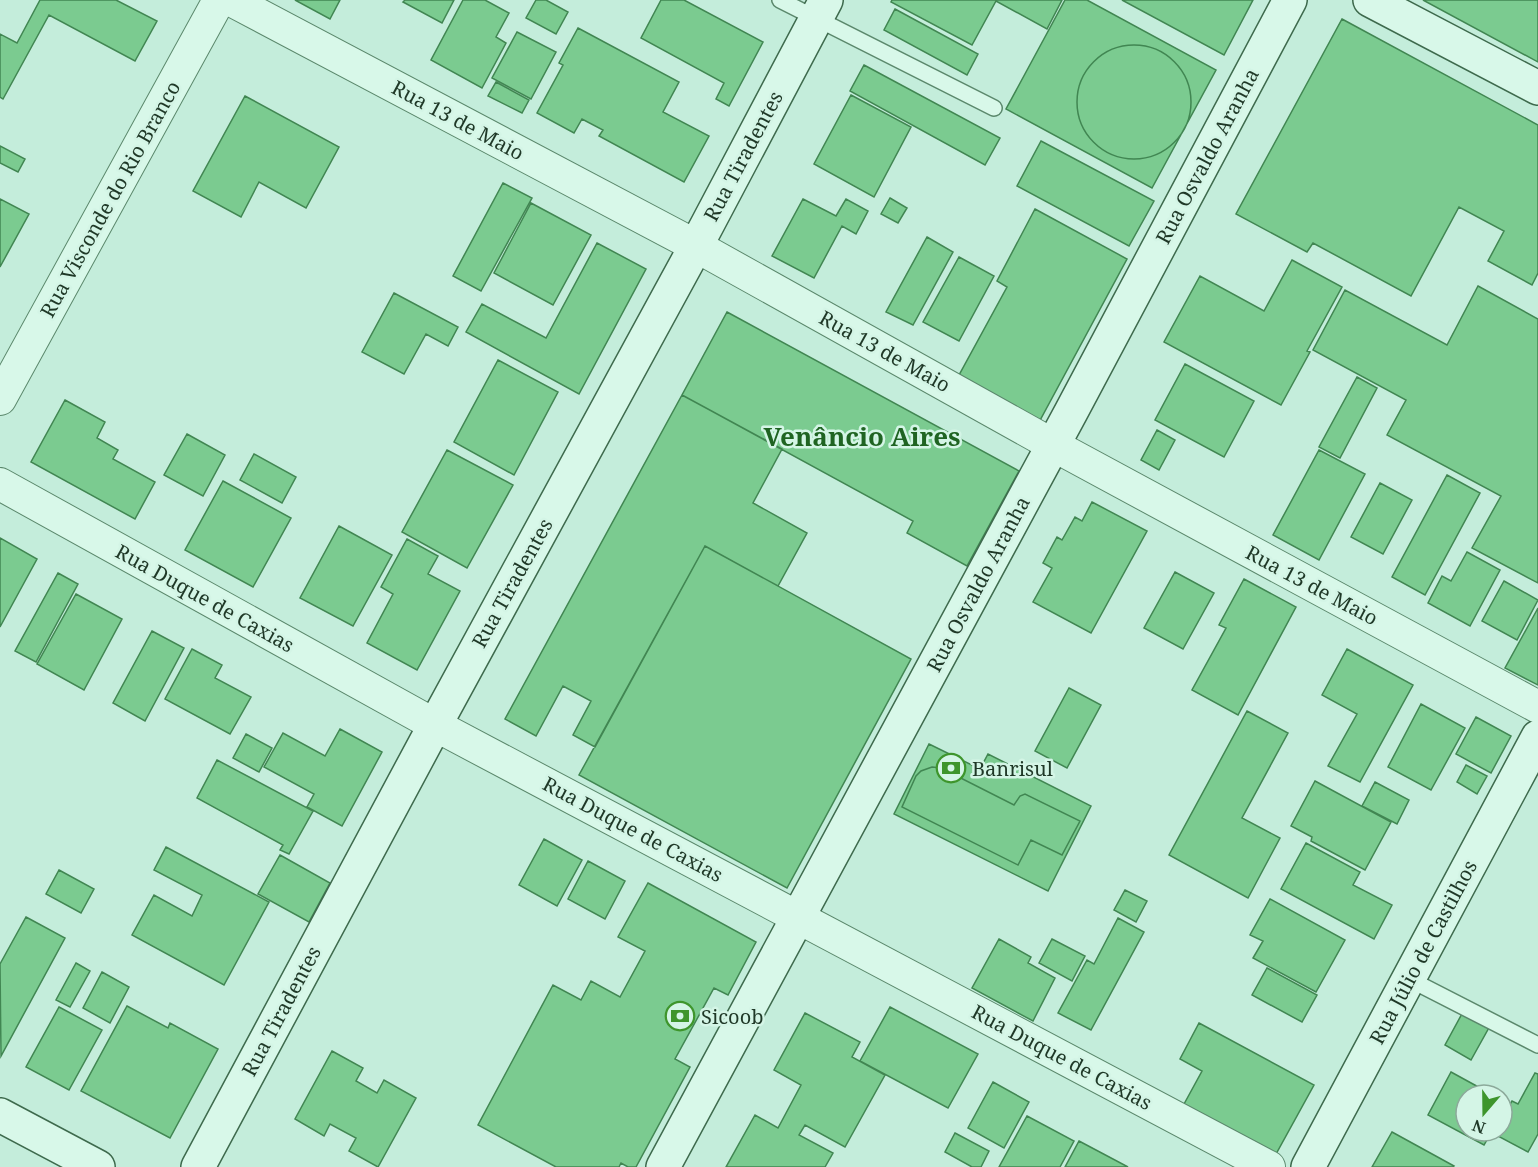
<svg xmlns="http://www.w3.org/2000/svg" width="1538" height="1167" viewBox="0 0 1538 1167" font-family="'Noto Serif',serif">
	<rect width="100%" height="100%" fill="#c4eddb"/>
	<!-- building -->
	<path fill="#7bcb90" stroke="#418652" stroke-width="1.5" d="M40,0H116L157,21L135,61L49,15L3,99L0,97V34L17,43Z
		M295,0H340L330,19Z
		M405,0H454L442,23L403,2Z
		M463,0H485L509,13L496,37L506,43L482,88L431,60Z
		M536,0H546L568,12L556,34L526,18Z
		M661,0H684L763,42L729,106L716,99L724,83L641,38Z
		M892,0H1062L1047,29L996,1L972,45L891,2Z
		M1065,0H1087L1216,70L1152,188L1006,109Z
		M1122,0H1253L1224,55Z
		M1423,0H1538V62Z
		M895,9L978,54L967,75L884,30Z
		M1342,19L1538,125V273L1532,285L1488,261L1504,231L1459,207L1411,296L1313,243L1307,252L1236,214Z
		M578,28L679,82L663,112L709,136L684,182L599,136L603,130L582,119L574,133L537,113L563,65L559,63Z
		M517,32L556,52L531,99L492,78Z
		M1077 102a57 57 0 1 1 114 0a57 57 0 1 1-114 0Z
		M864,65L1000,138L985,165L850,91Z
		M496,82L529,100L522,113L488,96Z
		M851,95L911,127L874,197L814,164Z
		M245,96L339,147L306,208L259,182L241,217L193,191Z
		M1041,141L1154,201L1129,246L1017,186Z
		M0,146L25,159L18,172L0,163Z
		M503,183L532,198L481,291L453,276Z
		M890,198L907,208L898,223L881,214Z
		M0,199L29,214L0,267Z
		M803,199L836,216L846,199L868,211L856,234L842,226L814,278L772,256Z
		M531,203L591,235L553,305L494,273Z
		M1035,209L1127,259L1038,424L952,388L1007,287L997,281Z
		M927,237L953,252L913,325L886,312Z
		M597,243L646,269L579,394L466,332L482,304L546,338Z
		M959,257L994,276L959,341L923,322Z
		M1292,260L1342,287L1307,351L1310,352L1281,405L1164,342L1200,276L1264,311Z
		M1478,286L1538,319V583L1472,548L1501,496L1387,435L1406,400L1313,350L1345,290L1447,345Z
		M394,293L458,327L448,346L426,334L404,374L362,352Z
		M727,312L1019,471L967,566L907,533L913,521L682,395Z
		M498,360L558,392L514,475L454,442Z
		M1185,364L1254,401L1224,457L1155,420Z
		M1357,377L1377,388L1340,458L1319,447Z
		M682,395L782,449L753,503L807,533L778,586L705,546L595,747L573,735L591,701L563,686L536,736L505,719Z
		M65,400L105,422L97,438L118,450L113,459L155,482L135,519L31,462Z
		M1157,430L1175,440L1159,470L1141,460Z
		M187,434L225,455L203,496L164,475Z
		M447,450L513,485L467,568L402,532Z
		M1319,450L1365,474L1319,560L1273,535Z
		M254,454L296,477L282,503L240,480Z
		M1447,475L1480,493L1425,595L1392,577Z
		M223,481L291,518L253,587L185,550Z
		M1380,483L1412,500L1383,554L1351,537Z
		M1092,502L1147,531L1091,633L1033,602L1052,568L1043,563L1057,537L1062,540L1075,517L1082,521Z
		M339,526L392,555L353,626L300,598Z
		M0,538L37,559L0,627Z
		M407,539L438,556L428,574L460,591L417,670L367,643L393,594L381,587Z
		M705,546L911,659L787,888L579,775Z
		M1467,552L1500,570L1470,626L1428,603L1442,576L1451,581Z
		M1175,572L1214,593L1183,649L1144,628Z
		M58,573L78,584L36,662L15,651Z
		M1244,579L1296,607L1238,715L1192,690L1226,628L1219,625Z
		M1504,581L1538,600L1517,640L1482,621Z
		M76,594L122,619L84,690L37,664Z
		M1538,608V685L1505,668Z
		M152,631L184,648L145,721L113,703Z
		M192,649L222,665L215,678L251,697L230,734L165,699Z
		M1347,649L1413,685L1360,782L1328,766L1357,714L1322,695Z
		M1069,688L1101,705L1067,768L1035,751Z
		M1421,704L1465,728L1431,790L1388,767Z
		M1247,711L1288,733L1242,818L1280,838L1248,898L1169,855Z
		M1476,717L1511,736L1491,773L1456,754Z
		M340,729L382,752L342,826L307,807L314,794L264,767L283,733L325,756Z
		M246,734L272,748L259,772L233,758Z
		M929,744L980,769L988,754L1091,806L1048,891L894,814Z
		M217,760L313,811L289,854L280,850L283,845L197,798Z
		M1466,765L1487,776L1477,794L1457,782Z
		M932,767L941,768L1014,805L1020,796L1025,794L1080,821L1062,855L1031,840L1018,865L902,807L916,776L921,771Z
		M1315,781L1391,822L1365,870L1311,841L1312,837L1291,826Z
		M1375,782L1409,800L1397,824L1362,806Z
		M544,839L582,860L557,906L519,885Z
		M1306,843L1360,872L1353,885L1392,905L1374,939L1281,889Z
		M166,847L269,902L224,985L132,935L154,895L192,916L202,895L154,870Z
		M280,855L330,883L309,922L258,894Z
		M588,861L625,881L605,919L568,899Z
		M59,870L94,889L81,913L46,894Z
		M648,883L756,942L728,995L714,988L675,1059L690,1067L636,1167H628L621,1163L619,1167H556L478,1125L553,985L581,1000L591,981L620,997L645,951L618,937Z
		M1125,890L1147,901L1136,922L1114,910Z
		M1270,899L1345,940L1316,992L1253,958L1263,941L1250,935Z
		M26,917L65,938L1,1056L0,964Z
		M1118,918L1144,932L1091,1030L1058,1013L1087,960L1094,964Z
		M999,939L1031,957L1028,963L1055,978L1033,1021L972,988Z
		M1052,939L1085,956L1072,981L1039,963Z
		M76,963L90,971L70,1007L56,1000Z
		M1267,968L1317,995L1302,1022L1252,995Z
		M102,972L129,987L110,1023L83,1008Z
		M127,1006L168,1028L170,1023L218,1049L170,1138L81,1091Z
		M59,1007L102,1030L69,1090L26,1067Z
		M890,1007L978,1054L948,1108L860,1061Z
		M1464,1010L1491,1024L1471,1060L1445,1045Z
		M805,1013L860,1042L852,1057L885,1075L845,1147L805,1125L799,1135L833,1153L825,1167H726L755,1115L778,1128L801,1085L774,1070Z
		M1199,1023L1314,1085L1276,1154L1178,1115L1202,1071L1180,1059Z
		M332,1051L363,1068L356,1081L377,1093L384,1080L416,1098L378,1167L349,1151L356,1138L330,1124L324,1136L295,1119Z
		M1451,1072L1493,1095H1466V1131H1492L1484,1145L1428,1115Z
		M1535,1073L1538,1074V1134L1528,1152L1494,1134L1495,1131H1502V1119L1512,1101L1518,1104Z
		M993,1082L1029,1102L1004,1148L968,1128Z
		M1502,1100L1507,1103L1502,1113Z
		M1027,1116L1074,1141L1060,1167H999Z
		M1392,1132L1454,1166L1453,1167H1372Z
		M955,1133L989,1151L981,1167H972L945,1152Z
		M1079,1141L1128,1167H1065Z"/>
	<g fill="none" stroke-linecap="round" stroke-linejoin="round">
		<!-- lane casing -->
		<g stroke="#5b886c" stroke-width="18">
			<path id="lane" d="M780,0L994,108
				M1409,979L1538,1045"/>
		</g>
		<!-- street casing -->
		<g stroke="#5b886c" stroke-width="34">
			<path id="street" d="M231,0L696,246L1053,445L1538,707
				M0,399L219,0
				M0,484L435,725L1269,1167"/>
		</g>
		<!-- secondary casing -->
		<g stroke="#3e6a4d" stroke-width="36">
			<path id="secondary" d="M1370,0L1538,88
				M0,1115L98,1167
				M198,1167L435,725L696,246L826,0
				M663,1167L1071,412L1290,0
				M1308,1167L1538,737"/>
		</g>
		<!-- lane -->
		<use href="#lane" stroke="#d8f8e9" stroke-width="15"/>
		<!-- street -->
		<use href="#street" stroke="#d8f8e9" stroke-width="32"/>
		<!-- secondary -->
		<use href="#secondary" stroke="#d8f8e9" stroke-width="33"/>
	</g>
	<!-- icons -->
	<defs>
		<g id="bank-ring" transform="scale(1.5)"><circle r="9.5" fill="#d4f5e6" stroke="#3e952c" stroke-width="1.5"/><path d="M-6-4H6V4H-6ZM0-2.3a2.3 2.3 0 1 0 0 4.6a2.3 2.3 0 1 0 0-4.6Z" fill="#3e952c"/></g>
	</defs>
	<g fill-rule="evenodd">
		<use href="#bank-ring" x="951" y="768"/>
		<use href="#bank-ring" x="680" y="1016"/>
	</g>
	<g text-anchor="middle" dominant-baseline="central" stroke-width="5" stroke-linejoin="round" paint-order="stroke">
		<!-- street labels -->
		<g font-size="20" fill="#1f3827" stroke="#d4f5e6">
			<text transform="translate(458 120) rotate(28)">Rua 13 de Maio</text>
			<text transform="translate(743 156) rotate(-62)">Rua Tiradentes</text>
			<text transform="translate(1207 156) rotate(-62)">Rua Osvaldo Aranha</text>
			<text transform="translate(110 199) rotate(-61)">Rua Visconde do Rio Branco</text>
			<text transform="translate(885 351) rotate(29)">Rua 13 de Maio</text>
			<text transform="translate(512 583) rotate(-61)">Rua Tiradentes</text>
			<text transform="translate(978 584) rotate(-62)">Rua Osvaldo Aranha</text>
			<text transform="translate(1312 585) rotate(28)">Rua 13 de Maio</text>
			<text transform="translate(205 598) rotate(29)">Rua Duque de Caxias</text>
			<text transform="translate(633 829) rotate(28)">Rua Duque de Caxias</text>
			<text transform="translate(1423 952) rotate(-62)">Rua Júlio de Castilhos</text>
			<text transform="translate(281 1011) rotate(-62)">Rua Tiradentes</text>
			<text transform="translate(1062 1057) rotate(28)">Rua Duque de Caxias</text>
		</g>
		<!-- poi labels -->
		<g font-size="20" fill="#1f3827" stroke="#d4f5e6" text-anchor="start">
			<text x="972" y="768">Banrisul</text>
			<text x="701" y="1016">Sicoob</text>
		</g>
		<!-- district labels -->
		<g font-size="26" font-weight="bold" fill="#1f6422" stroke="#d4f5e6">
			<text x="862" y="436">Venâncio Aires</text>
		</g>
	</g>
	<!-- north arrow -->
	<g transform="translate(1484 1113) rotate(200)"><circle r="28" fill="#d4f5e6" stroke="#8ca99a" stroke-width="1.5"/>
	<path d="M0-4.5L10 22L0 15L-10 22Z" fill="#3e952c"/>
	<text y="-9" font-size="16" font-weight="bold" text-anchor="middle" fill="#1f3827">N</text>
	</g>
</svg>
